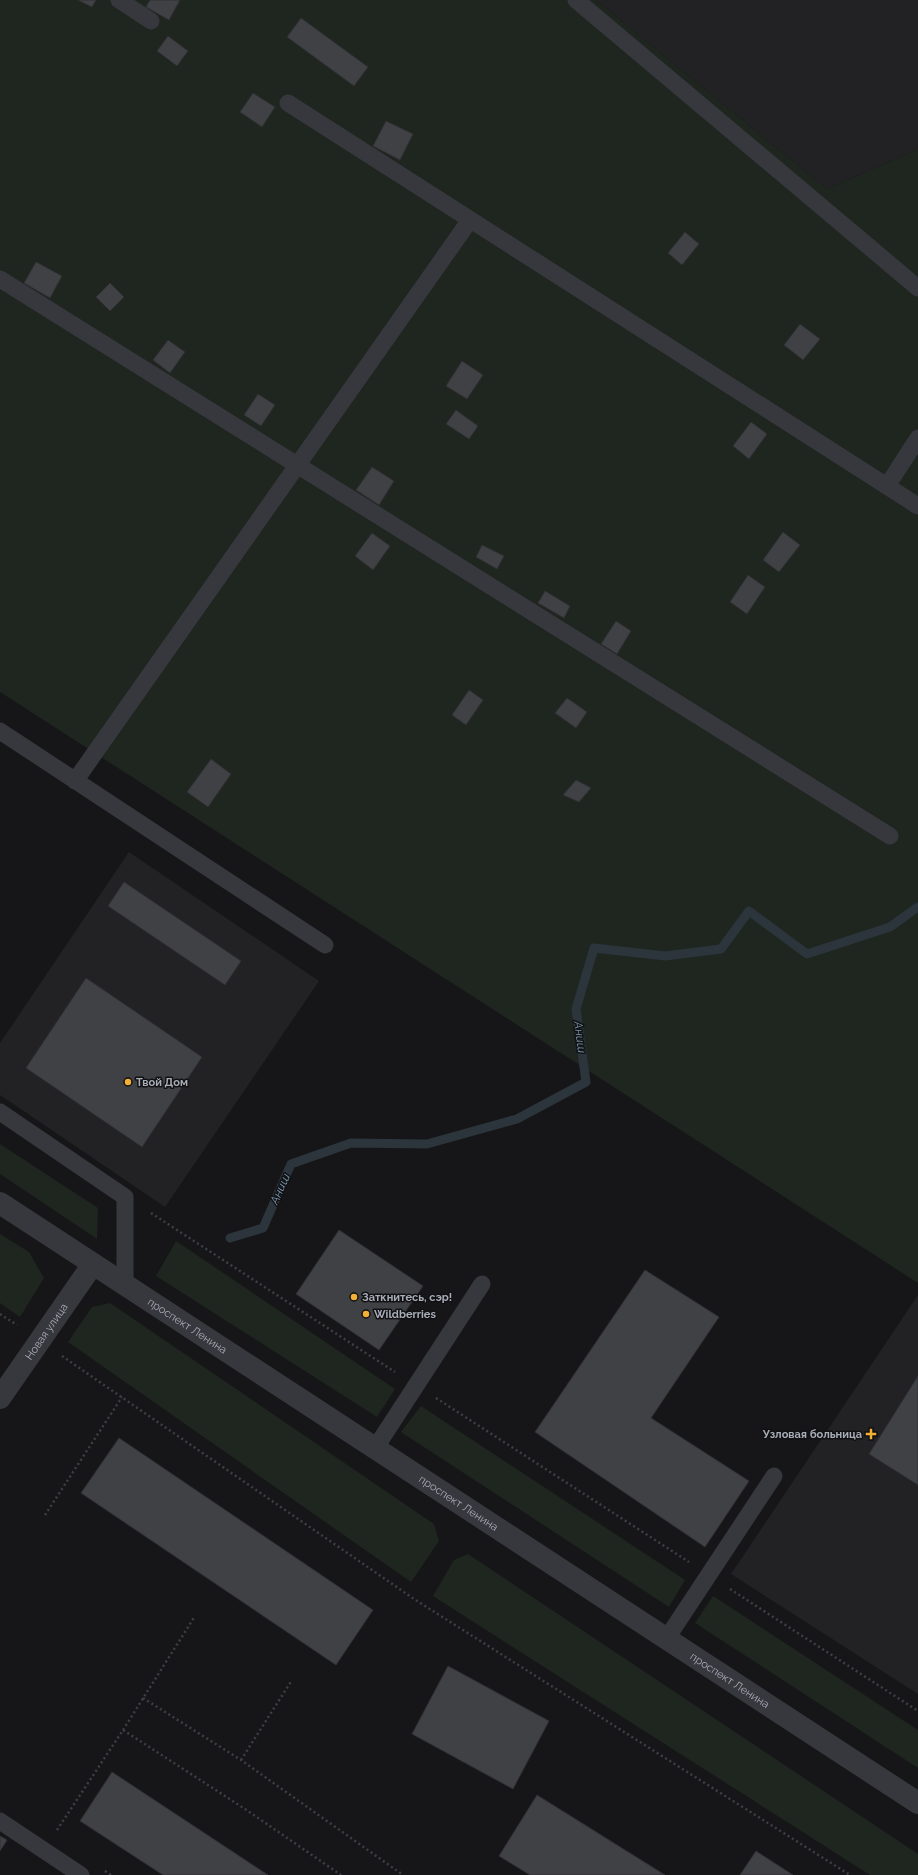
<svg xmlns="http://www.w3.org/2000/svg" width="918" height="1875" viewBox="0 0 918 1875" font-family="Raleway,sans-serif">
	<rect width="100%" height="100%" fill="#161618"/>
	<!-- built -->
	<path fill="#222225" d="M596,0H918V149L827,189Z
		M129,852L319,981L165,1207L0,1095V1043Z
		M918,1295V1694L731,1574Z"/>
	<!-- green -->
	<path fill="#1e261f" d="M0,0H596L827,189L918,149V1283L0,692Z
		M0,1144L98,1208L97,1239L0,1174Z
		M0,1234L29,1252L44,1278L20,1317L0,1303Z
		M176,1241L395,1389L377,1417L156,1276Z
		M110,1303L434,1524L439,1541L411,1582L68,1342L92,1307Z
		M421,1406L685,1580L669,1607L401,1432Z
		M468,1554L918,1854V1875H870L433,1596L454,1560Z
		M713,1596L918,1730V1768L695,1623Z"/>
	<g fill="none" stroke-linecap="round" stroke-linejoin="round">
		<!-- stream -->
		<path stroke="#2c353c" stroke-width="9" d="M230,1238L263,1228L291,1164L351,1143L427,1144L517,1119L586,1082L576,1009L594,948L665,956L721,949L749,911L807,954L890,927L918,907"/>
	</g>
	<!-- building -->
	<path fill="#404145" stroke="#303034" d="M78,0H96L92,7Z
		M150,0H180L169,20L146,7Z
		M301,18L368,67L354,86L287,37Z
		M168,36L188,51L177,66L157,51Z
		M253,93L275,107L262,127L240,112Z
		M386,121L413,134L400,160L373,146Z
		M685,232L699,244L682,265L668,253Z
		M36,262L62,276L50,298L24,283Z
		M110,283L124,297L110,311L96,297Z
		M800,324L820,339L803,360L784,345Z
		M168,340L185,352L170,373L153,360Z
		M462,361L483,375L467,399L446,386Z
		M258,394L275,405L261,426L244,415Z
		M456,410L478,426L469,439L446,424Z
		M751,422L767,434L749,459L733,446Z
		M372,467L394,481L379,505L356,490Z
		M783,532L800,545L779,572L763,560Z
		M372,533L390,546L373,570L355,556Z
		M482,545L504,556L497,569L476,557Z
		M748,575L765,587L747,614L730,602Z
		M545,591L570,606L564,618L538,603Z
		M616,621L631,631L617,654L601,644Z
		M469,690L483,700L466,725L452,715Z
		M567,698L587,712L576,728L555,713Z
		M211,759L231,774L208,807L187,792Z
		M576,780L591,788L579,802L563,795Z
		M124,882L241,961L225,985L108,906Z
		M86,978L202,1057L142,1147L26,1068Z
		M339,1230L423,1286L379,1350L296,1294Z
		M645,1270L719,1317L651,1418L749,1481L705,1547L535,1432Z
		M918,1376V1485L869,1454Z
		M119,1438L373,1610L336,1665L81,1493Z
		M448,1666L549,1721L513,1789L412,1734Z
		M112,1772L268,1875H163L80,1821Z
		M537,1795L665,1875H530L499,1856Z
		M0,1836L7,1840L0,1851Z
		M756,1851L793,1875H740Z"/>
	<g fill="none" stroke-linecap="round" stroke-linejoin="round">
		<!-- path -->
		<path stroke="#3d3f44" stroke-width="2.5" stroke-dasharray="2 3" stroke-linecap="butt" d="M151,1213L395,1372
			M0,1314L17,1325
			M62,1356L414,1599L850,1875
			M436,1398L689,1562
			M45,1515L122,1397
			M730,1589L918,1711
			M143,1698L241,1760L403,1875
			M123,1730L195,1616
			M241,1760L292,1680
			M57,1830L123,1730L245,1809L341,1875
			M105,1871L111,1875"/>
		<!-- service -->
		<path stroke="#37383d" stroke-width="17" d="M119,0L151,21
			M576,0L918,288
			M288,103L918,506
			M0,279L890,836
			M887,486L918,438
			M0,731L325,945
			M75,781L470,220
			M0,1112L125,1197V1284
			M376,1447L482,1284
			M667,1638L774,1476
			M0,1821L81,1875"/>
		<!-- minor -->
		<path stroke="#37383d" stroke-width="22" id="s1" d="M0,1398L93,1264"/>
		<!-- tertiary -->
		<path stroke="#37383d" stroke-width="22" id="s2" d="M0,1203L918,1803"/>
	</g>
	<!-- markers -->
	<g fill="#f2b134" stroke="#111113" stroke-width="1.5">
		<circle cx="128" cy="1082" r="4"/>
		<circle cx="354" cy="1297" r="4"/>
		<circle cx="366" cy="1314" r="4"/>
		<path d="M869 1428h4v4h4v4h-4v4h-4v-4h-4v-4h4z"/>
	</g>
	<g text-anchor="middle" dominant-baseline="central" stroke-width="3" stroke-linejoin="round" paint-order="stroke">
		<!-- poi labels -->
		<g font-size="11" font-weight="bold" fill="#a8adb8" stroke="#111113" text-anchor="start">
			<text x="136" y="1082">Твой Дом</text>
			<text x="362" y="1297">Заткнитесь, сэр!</text>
			<text x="374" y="1314">Wildberries</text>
			<text x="862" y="1434" text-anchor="end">Узловая больница</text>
		</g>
		<!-- street labels -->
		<g font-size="11" fill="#a8adb8" stroke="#111113">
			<text stroke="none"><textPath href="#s2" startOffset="224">проспект Ленина</textPath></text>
			<text stroke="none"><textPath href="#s1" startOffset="81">Новая улица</textPath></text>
			<text stroke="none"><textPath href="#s2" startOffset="548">проспект Ленина</textPath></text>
			<text stroke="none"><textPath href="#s2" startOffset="872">проспект Ленина</textPath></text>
		</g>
		<!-- water labels -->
		<g font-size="12" font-style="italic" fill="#7f9bb3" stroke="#111113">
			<text transform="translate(580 1037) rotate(82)">Аниш</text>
			<text transform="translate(280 1189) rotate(-66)">Аниш</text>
		</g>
	</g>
</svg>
